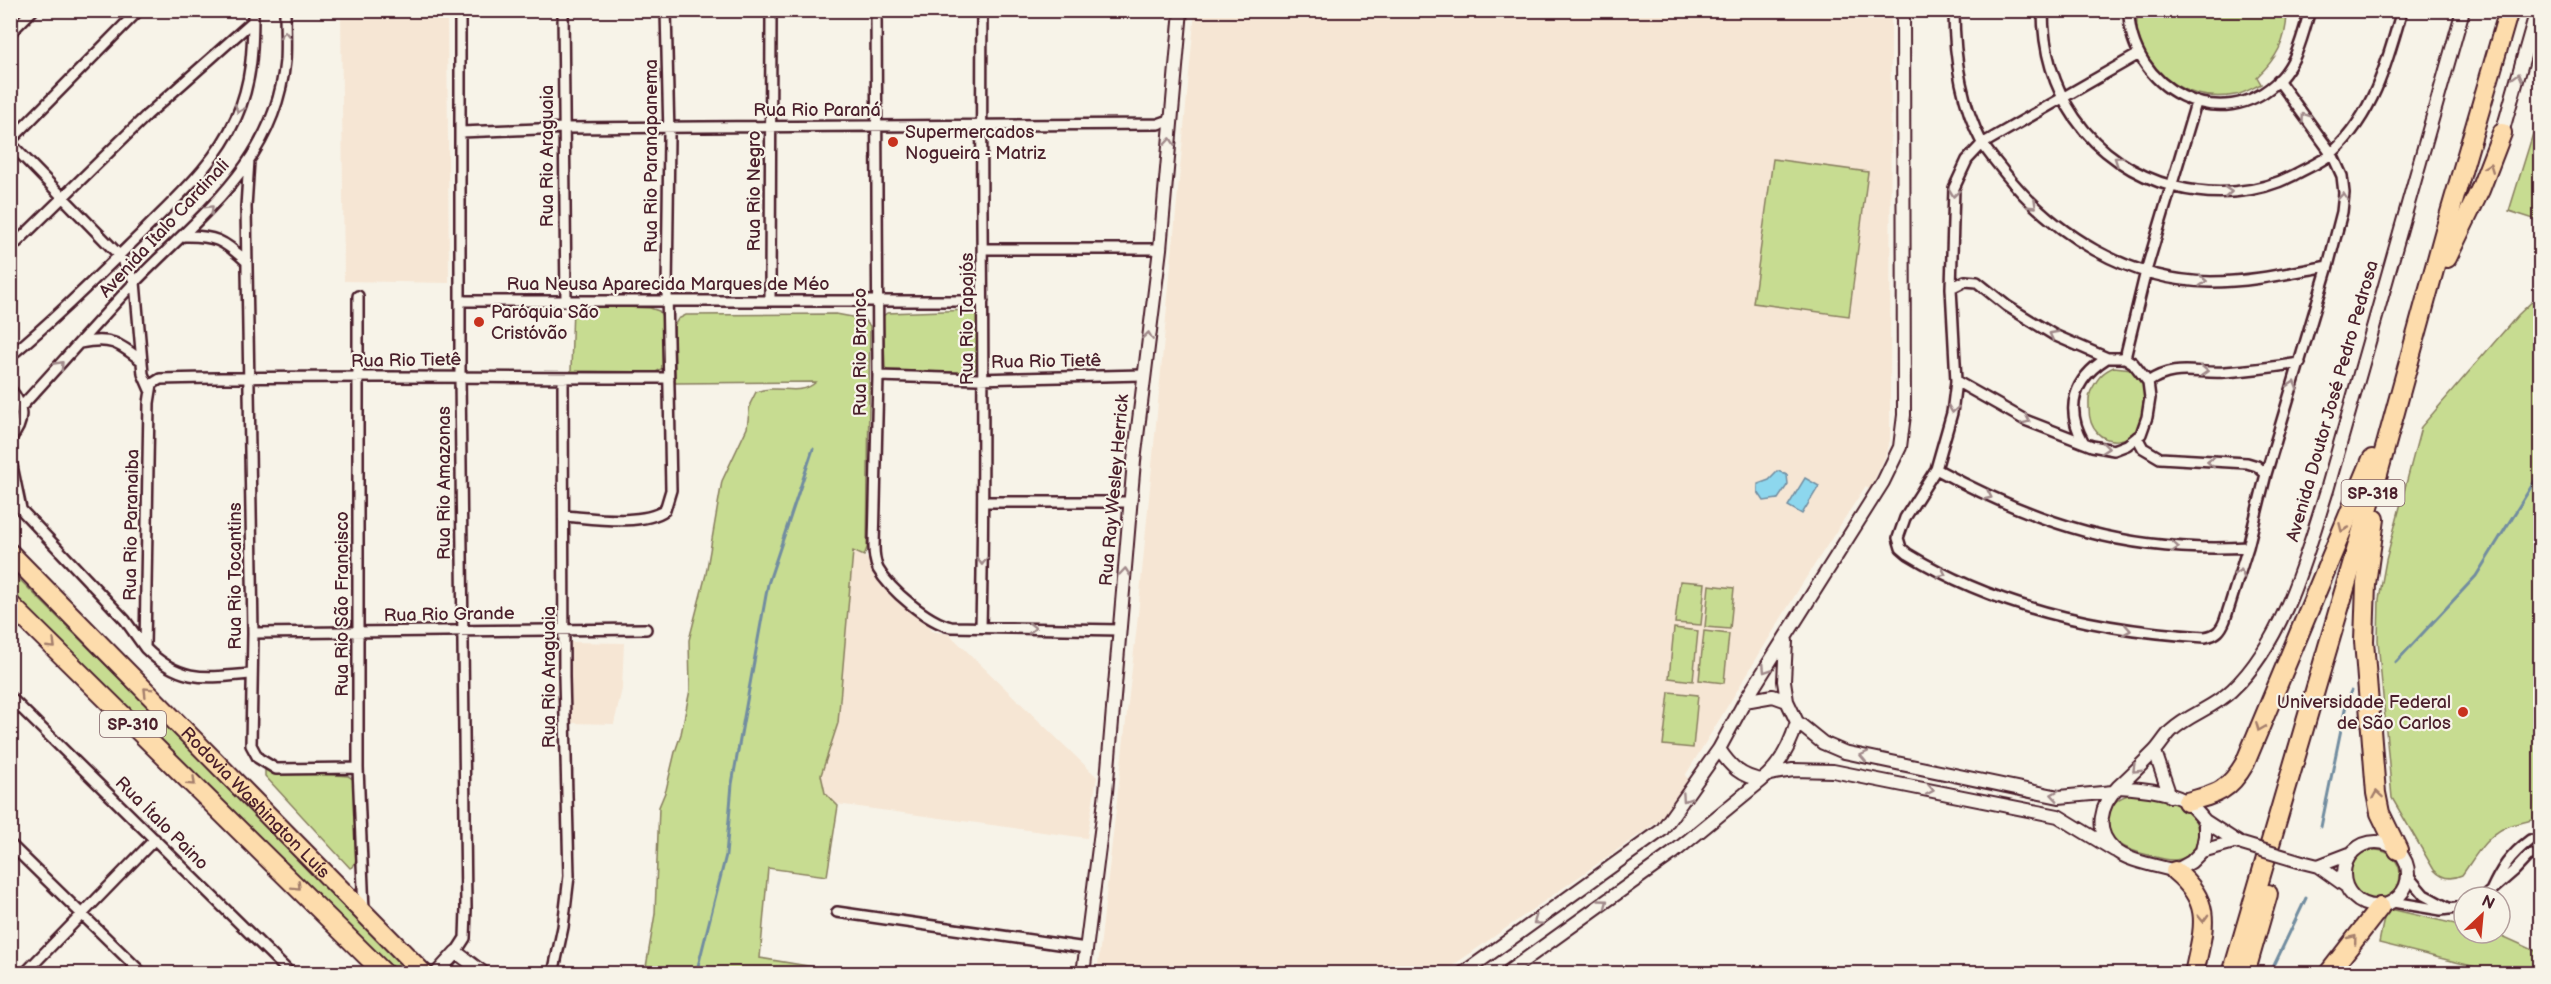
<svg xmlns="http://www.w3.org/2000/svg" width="2551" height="984" font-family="'Balsamiq Sans',sans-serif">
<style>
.built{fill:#f6e6d4}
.green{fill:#c7dc91;stroke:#887e5e;stroke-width:1.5}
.water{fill:#8dd7ee;stroke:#728da0;stroke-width:1.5}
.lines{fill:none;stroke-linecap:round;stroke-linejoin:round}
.stream{stroke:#728da0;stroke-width:3}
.minor-tunnel{stroke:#d4c9c2;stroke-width:9;stroke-dasharray:9 4.5;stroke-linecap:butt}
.minor-casing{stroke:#4a1f2b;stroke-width:14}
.tertiary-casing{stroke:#4a1f2b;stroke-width:16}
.motorway-casing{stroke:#4a1f2b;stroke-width:22}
.minor{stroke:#f7f3e8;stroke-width:9}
.tertiary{stroke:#f7f3e8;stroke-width:12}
.motorway{stroke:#fddcac;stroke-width:18}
.tertiary-bridge-casing{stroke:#4a1f2b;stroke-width:16;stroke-linecap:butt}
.tertiary-bridge{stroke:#f7f3e8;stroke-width:12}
.oneway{stroke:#a0898a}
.oneway2{stroke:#a47e6c}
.poi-dot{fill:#c8321e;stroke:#f7f3e8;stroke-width:2}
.labels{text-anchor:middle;stroke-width:4.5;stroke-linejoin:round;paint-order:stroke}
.shield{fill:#f7f3e8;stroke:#7e5f64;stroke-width:1.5}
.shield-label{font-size:16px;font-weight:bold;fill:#4a1f2b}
.street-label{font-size:18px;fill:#4a1f2b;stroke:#f7f3e8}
.poi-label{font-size:18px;fill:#4a1f2b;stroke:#f7f3e8;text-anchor:start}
</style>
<rect width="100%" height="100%" fill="#f7f3e8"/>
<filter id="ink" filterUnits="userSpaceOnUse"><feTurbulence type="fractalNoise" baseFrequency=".0167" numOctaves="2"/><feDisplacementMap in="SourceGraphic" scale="12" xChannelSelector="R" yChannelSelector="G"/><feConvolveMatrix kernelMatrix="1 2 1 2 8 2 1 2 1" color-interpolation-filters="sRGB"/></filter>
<g filter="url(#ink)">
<path class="built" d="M341,11H447L449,283L344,281Z
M1195,11H1891L1890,440L1885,457L1870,489L1865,487L1802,584L1685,776L1691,780L1660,820L1442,973L1097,974L1137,625Z
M853,550L871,561L927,621L931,631L949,634L1097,777L1087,838L837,804L828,797L822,785L821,775L838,723Z
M571,642L624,643L622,689L614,724L569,723Z"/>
<path class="green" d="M2137,11H2295V14H2287C2286,41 2277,58 2257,77L2261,84C2252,88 2243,94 2235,95C2191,103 2148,78 2138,34C2136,27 2137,18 2137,11Z
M2540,111V221L2509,211Z
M1773,159L1868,172L1849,316L1753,303Z
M2540,294V815C2533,823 2516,822 2506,827C2485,837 2475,857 2462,875C2451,880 2442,879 2434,870L2392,798L2378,640L2379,599L2386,560L2421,427L2518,315Z
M573,305L650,308L659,311L664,319L663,368L656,372L571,371Z
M972,310L977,316L976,368L973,373L887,370L885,367L883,316L887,313Z
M836,314L863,319L870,326L867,548L864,556L853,551L838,723L821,775L825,793L838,806L827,876L768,868L760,958L850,973H770L767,969L754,968L748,973H645L655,914L659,807L666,790L675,752L681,734L690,690L689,640L706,574L722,481L747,428L750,404L756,392C778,383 799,398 816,382L675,383L674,326L678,319L686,315Z
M2114,367L2132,369L2145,380C2146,390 2148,399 2147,408C2145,447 2088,455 2089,407C2089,400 2088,395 2092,389C2098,378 2102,372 2114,367Z
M10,570L416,973H392L11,599Z
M1680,581L1705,583L1701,625L1675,623Z
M1709,585L1734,588L1730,629L1705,627Z
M1674,628L1698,631L1693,681L1669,678Z
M1704,631L1729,634L1724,683L1699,680Z
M1669,692L1698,695L1693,748L1663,745Z
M265,770L348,776L353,779L358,855L353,867L350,868L265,776Z
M2131,794C2148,796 2175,799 2188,811C2205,826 2200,858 2175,860C2166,861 2157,857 2148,855C2127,850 2103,841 2108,814C2111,803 2120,797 2131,794Z
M2350 875a25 25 0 1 1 50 0a25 25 0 1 1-50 0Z
M2386,908L2464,926V933L2498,934L2540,953V973H2500L2379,943Z"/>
<path class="water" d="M1778,471L1787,475L1788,484L1778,499L1764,501L1758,492V484L1769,480Z
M1805,478L1819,486L1802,514L1788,506Z"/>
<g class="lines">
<path class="stream" d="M2396,662L2476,576L2536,479L2540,475
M2321,827L2347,700L2351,691
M696,974L726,855L732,784L768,584L813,449
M2270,974L2306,898"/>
<path class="minor-tunnel" d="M2530,840L2540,836"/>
<defs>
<path id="minor" d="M563,10L566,301
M876,10L878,376L874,546C874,553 875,562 878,569C890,590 928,622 951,627L1120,630
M1954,10C1954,55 1961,103 1982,143C1988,153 1997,163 2004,172C2054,235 2128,281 2211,282C2250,282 2289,273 2328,266
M2043,10C2043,49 2053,86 2075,118C2122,187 2220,213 2294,175C2306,168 2323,162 2333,152C2374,113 2387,63 2402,10
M2129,10C2128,88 2222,139 2280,79C2296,62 2302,38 2308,17
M10,33L33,10
M2139,54L1982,144L1967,160L1954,188L1951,288L1956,381L1952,413L1936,469L1905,518L1898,538L1901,548L1908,554C1998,609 2102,631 2205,637C2217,635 2221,630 2225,620L2248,547L2266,474L2328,266L2342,212L2344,193L2342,176L2332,154L2278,80
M461,132L564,128L1158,124L1172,119
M10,141L139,10
M10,143L119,255L135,282L143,374L150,390
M249,160L246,207L253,633L251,745L258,758L276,769L358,768
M182,236C214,235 224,240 247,262
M10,249L147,115L253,21
M984,249H1160
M1951,288L1965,281L1977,282L2007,306L2054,335L2107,358H2125L2133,363L2148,382L2150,398L2147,417L2141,434L2127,445L2114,450L2092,446L2025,420L1956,381
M358,296V768L364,911
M770,300L771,10
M461,301H983
M80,343C110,337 118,342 142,361
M10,356C56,318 98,276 141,234C176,198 215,165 236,118C252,82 253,49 253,10
M2125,358L2146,271L2196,103
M878,376L977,379L1143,375
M2148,382C2174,364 2196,374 2225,372C2251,370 2275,367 2300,363
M10,389C24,404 25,424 10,439
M21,407C59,366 96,323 135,282C199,216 276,162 285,61C286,44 285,27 285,10
M2137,437L2143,448L2160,458L2247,463L2257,466L2266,474
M2084,443C2064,408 2074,379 2107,358
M10,456L21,509
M1936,469C2039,525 2130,554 2248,547
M10,498L125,620L145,648
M983,502H1130
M565,516C592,518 643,526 665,510L671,490L667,291L669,136L666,10
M981,627C986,421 980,216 982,10
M253,633L646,629
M251,674C205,678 180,683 145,648L149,403L152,384L160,379C330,375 500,378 669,378
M10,697L291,974
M10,844L143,974
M2407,875L2424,895L2450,909
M2491,891C2501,869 2510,855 2530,840
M2484,897L2515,870L2528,856L2532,855
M2393,902L2441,910L2464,907
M837,912L1086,948
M456,952L465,938L466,909L460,376V10
M24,974L155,839
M553,974L563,927L569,876L564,677L563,378"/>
<path id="tertiary" d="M2502,133L2537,10
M1786,641L1784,681L1787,701
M1773,696L1787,701L1797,722C1791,743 1780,766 1762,780C1741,777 1730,766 1719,749L1745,701Z
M1745,701L1883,482L1900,447L1904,415L1903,10
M1797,722L1823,743L1844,752L2059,797L2113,792
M2155,752L2170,796
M1769,774L1793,770L1833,771L2058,816L2114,850
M2118,787C2130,776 2142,764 2154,752C2160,746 2165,737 2171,731C2189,714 2214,708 2232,690C2284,641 2306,556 2327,490L2463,10
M2205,821L2239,843
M2344 874a32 32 0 1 1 64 0a32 32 0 1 1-64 0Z
M2202,851L2205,836V821C2200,815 2194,808 2188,803C2172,791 2137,788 2118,787C2100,805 2094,831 2114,849C2126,861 2159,866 2175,871L2191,862L2202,851L2234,842
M2302,862L2318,866L2346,886
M2318,866L2352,853
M436,974L456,952L485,974
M1083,974L1106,792L1134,461L1160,249L1181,10
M1462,974L1662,830L1719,749
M1505,974L1673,853L1762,780"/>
<g id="motorway">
<path d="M2447,258L2480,190L2502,133"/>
<path d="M2375,519L2366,584L2364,641L2376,793L2380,813L2398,850"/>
<path id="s1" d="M10,553L424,974"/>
<path d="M10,604L385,974"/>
<path d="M2187,802C2217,794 2229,791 2245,763L2372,459"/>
<path d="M2175,871C2215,904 2203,929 2194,974"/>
<path d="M2232,974L2370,503L2445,230L2509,10"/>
<path d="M2245,974L2268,894"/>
<path d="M2328,974L2380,907"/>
</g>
</defs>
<use href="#minor" class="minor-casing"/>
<use href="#tertiary" class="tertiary-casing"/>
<use href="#motorway" class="motorway-casing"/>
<use href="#minor" class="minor"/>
<use href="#tertiary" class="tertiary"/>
<use href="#motorway" class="motorway"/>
<defs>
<path id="tertiary-bridge" d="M2242,844L2302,862"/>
</defs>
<use href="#tertiary-bridge" class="tertiary-bridge-casing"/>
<use href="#tertiary-bridge" class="tertiary-bridge"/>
</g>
<defs><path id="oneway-chevron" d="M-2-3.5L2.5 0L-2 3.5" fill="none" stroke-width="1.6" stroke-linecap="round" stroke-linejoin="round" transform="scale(1.5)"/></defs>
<g class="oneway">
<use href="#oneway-chevron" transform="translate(285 35) rotate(-90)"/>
<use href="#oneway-chevron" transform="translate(2518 77) rotate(-74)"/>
<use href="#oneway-chevron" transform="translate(239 109) rotate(112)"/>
<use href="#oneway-chevron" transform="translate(2305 117) rotate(-126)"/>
<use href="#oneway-chevron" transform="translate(1170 142) rotate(-85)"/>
<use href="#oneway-chevron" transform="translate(2118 160) rotate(-146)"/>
<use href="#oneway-chevron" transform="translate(2228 192) rotate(-4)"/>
<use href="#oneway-chevron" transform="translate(1954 193) rotate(98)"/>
<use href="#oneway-chevron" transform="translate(2343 197) rotate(-86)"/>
<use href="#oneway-chevron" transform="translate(2033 205) rotate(43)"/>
<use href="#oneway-chevron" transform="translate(210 209) rotate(-45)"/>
<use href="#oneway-chevron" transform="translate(2203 281) rotate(4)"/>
<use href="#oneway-chevron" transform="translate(2053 335) rotate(-152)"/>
<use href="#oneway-chevron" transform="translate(1148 336) rotate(-82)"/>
<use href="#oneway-chevron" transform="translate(60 365) rotate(-47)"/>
<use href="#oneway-chevron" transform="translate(2204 371) rotate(2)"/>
<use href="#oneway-chevron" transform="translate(2293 385) rotate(-73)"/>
<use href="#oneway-chevron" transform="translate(1953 409) rotate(98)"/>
<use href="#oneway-chevron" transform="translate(2026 420) rotate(25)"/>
<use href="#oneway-chevron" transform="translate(2105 448) rotate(6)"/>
<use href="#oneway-chevron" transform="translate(2211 462) rotate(-178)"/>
<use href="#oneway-chevron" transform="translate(1988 496) rotate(25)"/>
<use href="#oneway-chevron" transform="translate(2175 547) rotate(5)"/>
<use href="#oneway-chevron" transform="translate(982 561) rotate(91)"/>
<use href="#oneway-chevron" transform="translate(1125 572) rotate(-85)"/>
<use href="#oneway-chevron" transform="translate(1942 573) rotate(25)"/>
<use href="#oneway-chevron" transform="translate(2240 573) rotate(-72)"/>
<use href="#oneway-chevron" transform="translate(1032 628) rotate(1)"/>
<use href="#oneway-chevron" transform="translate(2127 630) rotate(10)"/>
<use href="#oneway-chevron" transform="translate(1766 669) rotate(123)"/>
<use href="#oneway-chevron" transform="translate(1864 756) rotate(-168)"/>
<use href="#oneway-chevron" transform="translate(2136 769) rotate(136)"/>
<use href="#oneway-chevron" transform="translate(1930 790) rotate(11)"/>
<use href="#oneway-chevron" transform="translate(2055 795) rotate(-172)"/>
<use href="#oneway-chevron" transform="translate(1686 798) rotate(124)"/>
<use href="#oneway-chevron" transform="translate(1604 903) rotate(-36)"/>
<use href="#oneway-chevron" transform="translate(1537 921) rotate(145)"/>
</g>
<g class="oneway2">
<use href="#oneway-chevron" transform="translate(2489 167) rotate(-69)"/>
<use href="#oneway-chevron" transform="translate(2343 528) rotate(114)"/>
<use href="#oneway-chevron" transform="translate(52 645) rotate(44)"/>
<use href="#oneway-chevron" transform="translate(147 691) rotate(-135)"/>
<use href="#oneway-chevron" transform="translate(2260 727) rotate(112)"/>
<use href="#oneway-chevron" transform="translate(192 782) rotate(44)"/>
<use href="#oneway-chevron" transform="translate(2377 795) rotate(-99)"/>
<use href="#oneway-chevron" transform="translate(297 886) rotate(45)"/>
<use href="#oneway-chevron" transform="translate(2203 918) rotate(88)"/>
<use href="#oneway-chevron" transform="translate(2353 939) rotate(-51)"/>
</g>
</g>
<g class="poi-dot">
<circle cx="893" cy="142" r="6"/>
<circle cx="479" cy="322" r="6"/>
<circle cx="2463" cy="712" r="6"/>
</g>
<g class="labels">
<g class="shield">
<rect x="2341.5" y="480" width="63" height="26" rx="4.5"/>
<rect x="100" y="711" width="66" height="26" rx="4.5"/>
</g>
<g class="shield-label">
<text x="2373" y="499">SP-318</text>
<text x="133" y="730">SP-310</text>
</g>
<g class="street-label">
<text x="817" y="116">Rua Rio Paraná</text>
<text transform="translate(547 156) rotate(-90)" y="6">Rua Rio Araguaia</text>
<text transform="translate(651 156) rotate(-90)" y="6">Rua Rio Paranapanema</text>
<text transform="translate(754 191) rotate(-90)" y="6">Rua Rio Negro</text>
<text transform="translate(164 228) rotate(-47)" y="6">Avenida Italo Cardinali</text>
<text x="668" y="290">Rua Neusa Aparecida Marques de Méo</text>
<text transform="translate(967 319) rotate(-90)" y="6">Rua Rio Tapajós</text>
<text transform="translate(860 352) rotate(-90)" y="6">Rua Rio Branco</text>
<text transform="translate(406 360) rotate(-1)" y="6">Rua Rio Tietê</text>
<text transform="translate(1046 361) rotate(-1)" y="6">Rua Rio Tietê</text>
<text transform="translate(2332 401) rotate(-74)" y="6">Avenida Doutor José Pedro Pedrosa</text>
<text transform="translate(444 483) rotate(-90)" y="6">Rua Rio Amazonas</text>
<text transform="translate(1114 490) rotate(-85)" y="6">Rua Ray Wesley Herrick</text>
<text transform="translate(131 525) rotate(-89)" y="6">Rua Rio Paranaiba</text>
<text transform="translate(235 576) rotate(-90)" y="6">Rua Rio Tocantins</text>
<text transform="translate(342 604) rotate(-90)" y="6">Rua Rio São Francisco</text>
<text transform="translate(449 614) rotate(-1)" y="6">Rua Rio Grande</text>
<text transform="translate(549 677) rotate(-90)" y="6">Rua Rio Araguaia</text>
<text dy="6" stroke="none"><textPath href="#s1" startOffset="350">Rodovia Washington Luís</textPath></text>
<text transform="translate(162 823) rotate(45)" y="6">Rua Ítalo Paino</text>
</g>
<g class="poi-label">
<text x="905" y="138">Supermercados<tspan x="905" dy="21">Nogueira - Matriz</tspan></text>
<text x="491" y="318">Paróquia São<tspan x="491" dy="21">Cristóvão</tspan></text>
<text x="2451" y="708" text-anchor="end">Universidade Federal<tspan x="2451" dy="21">de São Carlos</tspan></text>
</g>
</g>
<rect width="2551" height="984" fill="none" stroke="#f7f3e8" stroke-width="36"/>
<rect x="18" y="18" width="2515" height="948" fill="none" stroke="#4a1f2b" stroke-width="2" filter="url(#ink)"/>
<g transform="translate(2482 915) rotate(26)"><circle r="28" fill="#f7f3e8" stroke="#b29e9c" stroke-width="1.5"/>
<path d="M0-4.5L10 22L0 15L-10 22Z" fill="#c8321e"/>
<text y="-9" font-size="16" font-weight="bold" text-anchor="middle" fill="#4a1f2b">N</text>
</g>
</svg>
